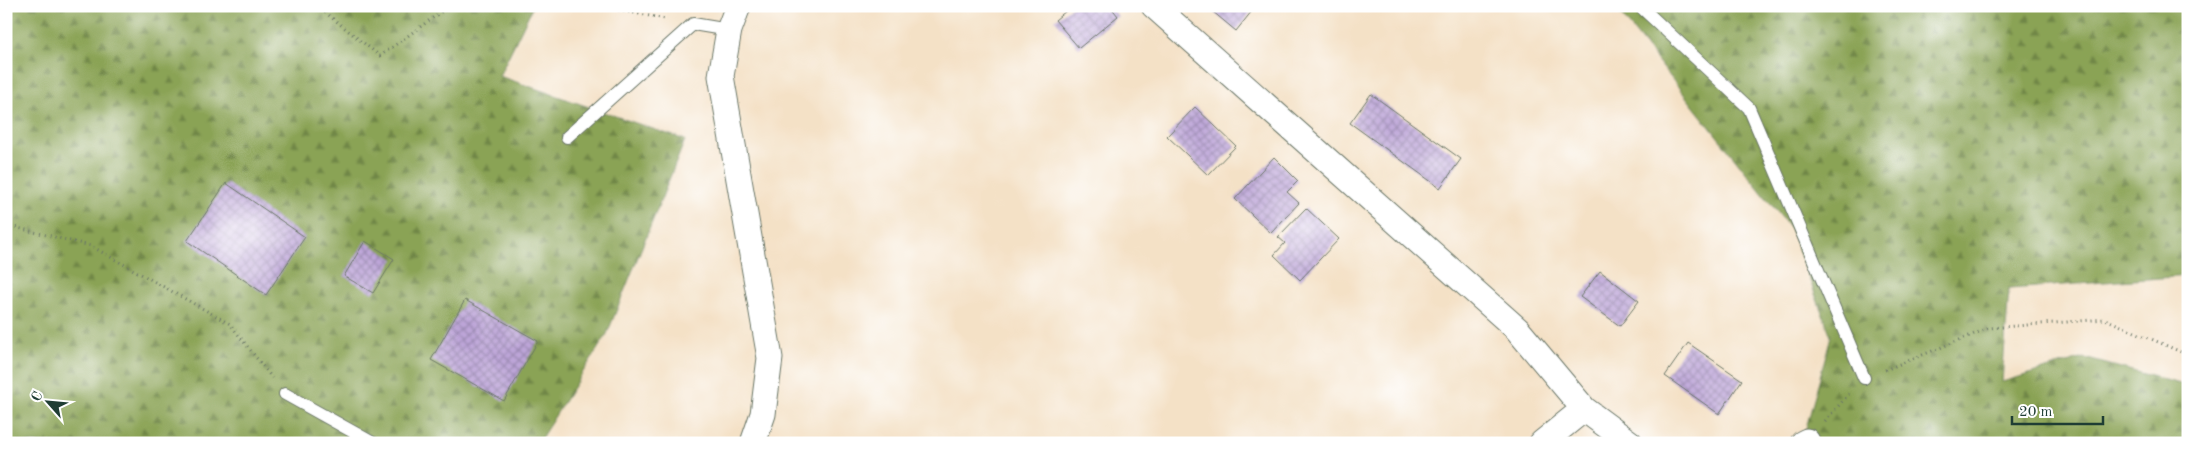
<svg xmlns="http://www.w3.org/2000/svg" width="2194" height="449" font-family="'Old Standard TT',serif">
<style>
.forest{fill:url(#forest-firs);stroke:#547044}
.building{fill:url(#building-cross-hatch)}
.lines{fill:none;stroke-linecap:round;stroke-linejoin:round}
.service-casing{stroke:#6a7667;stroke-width:14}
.minor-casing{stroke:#6a7667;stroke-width:27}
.path{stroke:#6a7667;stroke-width:3;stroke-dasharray:1 4;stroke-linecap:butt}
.service{stroke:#fff;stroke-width:12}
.minor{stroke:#fff;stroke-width:25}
</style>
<defs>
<pattern id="forest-firs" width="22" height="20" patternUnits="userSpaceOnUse" patternTransform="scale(1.25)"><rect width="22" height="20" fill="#8aa355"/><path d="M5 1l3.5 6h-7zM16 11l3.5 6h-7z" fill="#708647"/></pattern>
<pattern id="building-cross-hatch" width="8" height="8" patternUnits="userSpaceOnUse" patternTransform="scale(1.25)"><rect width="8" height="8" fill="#bda5d8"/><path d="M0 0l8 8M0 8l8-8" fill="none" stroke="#9988b0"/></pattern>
</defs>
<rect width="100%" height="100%" fill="#fff"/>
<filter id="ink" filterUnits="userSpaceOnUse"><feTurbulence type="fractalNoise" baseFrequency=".02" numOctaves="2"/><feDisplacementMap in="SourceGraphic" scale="10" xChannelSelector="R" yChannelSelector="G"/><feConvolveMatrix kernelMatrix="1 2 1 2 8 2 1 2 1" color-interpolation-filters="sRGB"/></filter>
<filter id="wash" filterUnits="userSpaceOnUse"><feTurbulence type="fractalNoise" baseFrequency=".0096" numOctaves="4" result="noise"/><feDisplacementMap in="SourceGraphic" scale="20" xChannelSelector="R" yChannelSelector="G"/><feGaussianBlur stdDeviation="1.12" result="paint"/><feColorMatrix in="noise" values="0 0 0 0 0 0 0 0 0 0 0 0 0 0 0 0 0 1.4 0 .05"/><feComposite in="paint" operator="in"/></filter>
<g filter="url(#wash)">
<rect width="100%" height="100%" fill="#f4e1c6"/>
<path class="forest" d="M6,6H533L499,76L685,140L607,334L538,443H6Z
M1614,6H2188V276L2009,289L2002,382L2084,358L2188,386V443H1802L1831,336L1790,228Z"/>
<g id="blocks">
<path class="building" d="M1072,6H1110L1118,16L1079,48L1055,20Z
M1206,6H1256L1236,31Z
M1371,94L1461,159L1440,188L1350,123Z
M1195,107L1236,146L1208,175L1167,136Z
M1274,157L1298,181L1287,192L1299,203L1271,233L1235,199Z
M226,183L305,237L266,295L187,241Z
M1306,208L1339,239L1300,280L1274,255L1285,243L1278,237Z
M365,241L394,259L373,293L344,276Z
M1600,271L1639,301L1620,326L1580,297Z
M465,300L538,341L504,401L431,360Z
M1688,343L1742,380L1719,414L1665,376Z"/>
</g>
</g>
<g filter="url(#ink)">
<use href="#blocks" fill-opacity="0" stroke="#6a7667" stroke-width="1"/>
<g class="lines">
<defs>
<path id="service" d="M1640,6L1749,108L1864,378
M567,137L693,24L729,30
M285,394L373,443"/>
<path id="minor" d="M738,6L729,30L721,76L770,358L763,414L753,443
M1154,6L1517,329L1584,409L1630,443
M1542,443L1584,409
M1803,443L1807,441"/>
</defs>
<use href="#service" class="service-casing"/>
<use href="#minor" class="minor-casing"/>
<path class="path" d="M317,6L380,56L449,6
M599,6L665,19
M6,225L91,246L230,324L272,378
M1885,370L1989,328L2105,319L2188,355
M1825,421L1849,394"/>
<use href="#service" class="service"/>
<use href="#minor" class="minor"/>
</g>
</g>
<rect width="2194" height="449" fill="none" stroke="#fff" stroke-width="25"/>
<g transform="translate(48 402) rotate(297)" stroke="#ffffff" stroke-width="4" paint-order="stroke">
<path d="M0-4L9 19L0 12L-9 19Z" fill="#1f3d34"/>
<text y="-8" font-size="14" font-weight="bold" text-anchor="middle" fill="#1f3d34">С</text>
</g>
<path d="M2012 416v8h91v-8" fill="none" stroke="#1f3d34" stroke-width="2.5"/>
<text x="2019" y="416" font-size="15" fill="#1f3d34" stroke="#ffffff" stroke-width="4" paint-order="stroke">20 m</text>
</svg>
